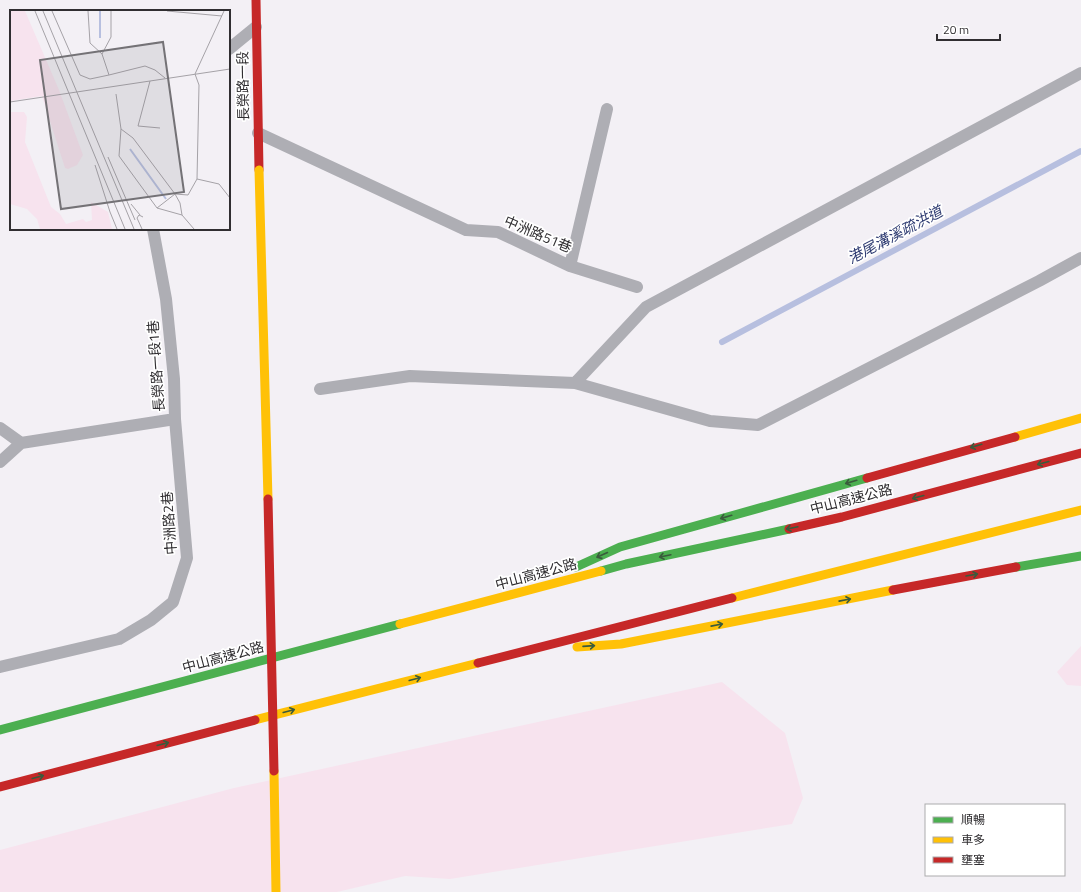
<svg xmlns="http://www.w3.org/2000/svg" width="1081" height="892" font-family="'Titillium Web','Noto Sans TC',sans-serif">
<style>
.green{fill:#f7e3ee}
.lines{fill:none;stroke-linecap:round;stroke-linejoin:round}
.stream{stroke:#b7bfdf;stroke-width:6}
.lane{stroke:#aeaeb4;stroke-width:12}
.fast{stroke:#4caf50;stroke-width:9}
.slow{stroke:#ffc107;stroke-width:9}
.jam{stroke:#c62828;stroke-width:9}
.slow-bridge{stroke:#ffc107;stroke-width:9}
.jam-bridge{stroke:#c62828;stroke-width:9}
.oneway{stroke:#3a5b3c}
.labels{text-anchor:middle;stroke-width:3.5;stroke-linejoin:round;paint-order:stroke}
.street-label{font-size:14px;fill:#302e31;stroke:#fff}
.water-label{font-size:15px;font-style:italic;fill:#2f3c72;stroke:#fff}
.inset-river{fill:none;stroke:#b7bfdf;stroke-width:2}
.inset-road{fill:none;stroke:#a5a2a7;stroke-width:1}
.view{fill:#747276;fill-opacity:0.15;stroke:#747276;stroke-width:2}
.inset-edge{fill:none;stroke:#302e31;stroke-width:2}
</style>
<rect width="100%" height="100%" fill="#f3f0f5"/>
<path class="green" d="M1081,646V686L1067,685L1057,672Z
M722,682L785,733L803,798L792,824L450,879L405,876L337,892H0V850L234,788Z"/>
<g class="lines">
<path class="stream" d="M722,342L1081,151"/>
<path class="lane" d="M229,49L256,27
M258,133L466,230L498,232L570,266L607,109
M570,266L637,287
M575,383L646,307L1081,73
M320,389L410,376L575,383L710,421L758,425L1039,281L1081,258
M0,428L21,443L175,419L174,379L166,299L153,229
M0,462L21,443
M0,667L119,639L151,620L173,602L187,558L175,419"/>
<path class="fast" d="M576,567L620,547L867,478
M1016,567L1081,556
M601,571L626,564L789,529
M0,730L400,624"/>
<path class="slow" d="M1015,437L1081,418
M732,598L1081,510
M400,624L601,571
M577,647L621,644L893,590
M255,720L478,663"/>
<path class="jam" d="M256,0L259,170
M867,478L1015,437
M789,529L842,517L1081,453
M893,590L1016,567
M478,663L732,598
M0,787L255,720"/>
<path class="slow-bridge" d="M259,170L268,499
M274,771L276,892"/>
<path class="jam-bridge" d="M268,499L274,771"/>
</g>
<defs><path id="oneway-shaft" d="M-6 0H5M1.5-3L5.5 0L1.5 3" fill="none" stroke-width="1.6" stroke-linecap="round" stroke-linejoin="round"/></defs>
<g class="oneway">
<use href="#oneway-shaft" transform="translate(976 446) rotate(164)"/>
<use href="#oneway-shaft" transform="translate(1043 463) rotate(165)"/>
<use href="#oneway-shaft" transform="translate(851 482) rotate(164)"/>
<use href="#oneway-shaft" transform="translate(918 497) rotate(165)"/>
<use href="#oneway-shaft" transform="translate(726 517) rotate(164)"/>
<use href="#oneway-shaft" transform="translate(792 528) rotate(168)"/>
<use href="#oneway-shaft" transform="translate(602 555) rotate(156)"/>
<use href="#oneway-shaft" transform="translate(665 556) rotate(168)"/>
<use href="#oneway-shaft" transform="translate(972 575) rotate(-10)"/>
<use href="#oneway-shaft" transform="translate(845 600) rotate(-11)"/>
<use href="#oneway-shaft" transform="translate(717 625) rotate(-11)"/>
<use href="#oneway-shaft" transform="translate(589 646) rotate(-4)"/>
<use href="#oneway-shaft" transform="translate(415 679) rotate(-15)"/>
<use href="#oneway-shaft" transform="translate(289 711) rotate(-15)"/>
<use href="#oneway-shaft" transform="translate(163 744) rotate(-15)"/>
<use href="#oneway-shaft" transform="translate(38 777) rotate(-15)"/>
</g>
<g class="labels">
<g class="street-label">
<text transform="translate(243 86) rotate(-91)" y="5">長榮路一段</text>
<text transform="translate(538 234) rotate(23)" y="5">中洲路51巷</text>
<text transform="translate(156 366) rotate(-94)" y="5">長榮路一段1巷</text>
<text transform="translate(851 499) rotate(-14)" y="5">中山高速公路</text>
<text transform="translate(169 523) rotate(-94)" y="5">中洲路2巷</text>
<text transform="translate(536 574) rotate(-15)" y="5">中山高速公路</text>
<text transform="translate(223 657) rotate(-15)" y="5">中山高速公路</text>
</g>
<g class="water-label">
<text transform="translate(895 235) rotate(-28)" y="5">港尾溝溪疏洪道</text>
</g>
</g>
<g transform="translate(10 10)">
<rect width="220" height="220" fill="#f3f0f5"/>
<path d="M0,1H15L49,80L73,145L67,155L58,159L55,158L32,86L0,91ZM0,102H14L17,107L15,132L41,197L50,204L56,214L73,209L76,212L82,210L81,192L98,202L102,219H30L27,209L17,199L0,194Z" fill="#f7e3ee"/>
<path class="inset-river" d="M90,1V28M120,139L156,189"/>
<path class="inset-road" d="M25,1L115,219M33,1L124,219M42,1L70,65L80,69L99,65M78,1L80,33L92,44M101,1V27L92,44L99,65L135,56L145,60L155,68M157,1L212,6M185,64L214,1M140,71L128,116L150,118M106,84L111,119L109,146L147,198L172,205L184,219M0,92L220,59M111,119L123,128L165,184L170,193L172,205M98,147L125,210M85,155L100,202M187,169L209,174L220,188M121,194L130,205M147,198L165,184L178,185L187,169L189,75L185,64M100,202L107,219M132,219L127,208L129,205L133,207"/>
<path class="view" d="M153,32L174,182L51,199L30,50Z"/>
<rect width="220" height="220" class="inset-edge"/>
</g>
<rect x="925" y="804" width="140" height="72" fill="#ffffff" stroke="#acabad"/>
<rect x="933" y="817" width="20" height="6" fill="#4caf50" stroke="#acabad"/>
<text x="961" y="824" font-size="12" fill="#302e31">順暢</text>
<rect x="933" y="837" width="20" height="6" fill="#ffc107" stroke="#acabad"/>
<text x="961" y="844" font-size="12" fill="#302e31">車多</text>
<rect x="933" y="857" width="20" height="6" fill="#c62828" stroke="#acabad"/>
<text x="961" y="864" font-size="12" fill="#302e31">壅塞</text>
<path d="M937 34v6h63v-6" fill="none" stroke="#302e31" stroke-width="2"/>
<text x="943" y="34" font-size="12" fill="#302e31" stroke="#ffffff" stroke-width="3" paint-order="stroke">20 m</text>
</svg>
